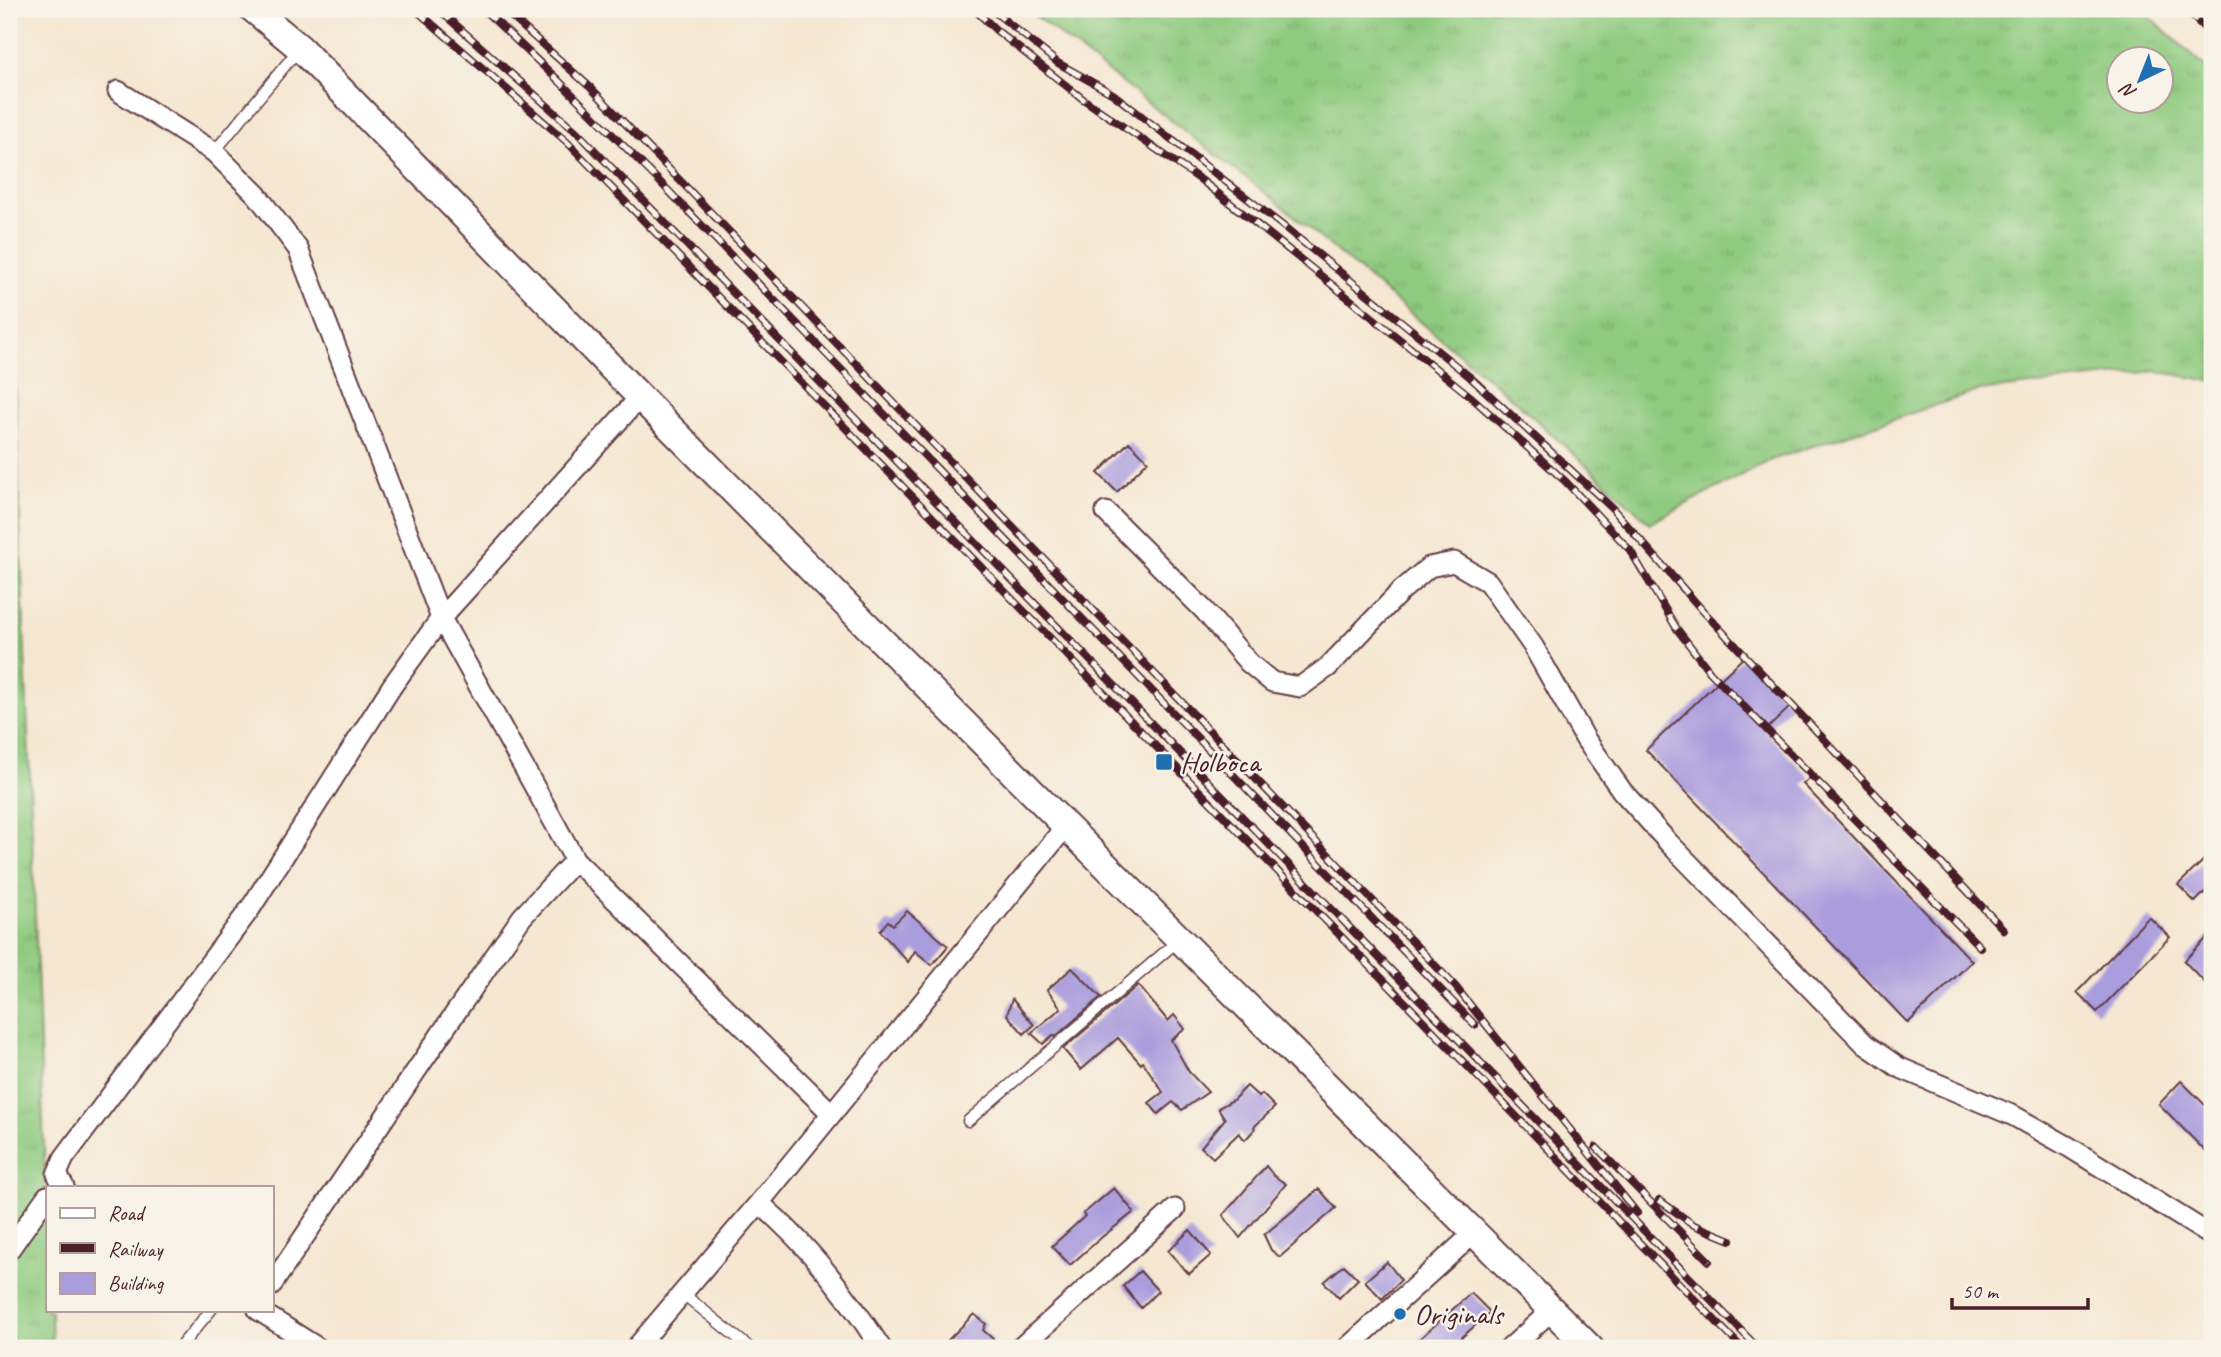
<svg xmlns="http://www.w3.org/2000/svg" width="2221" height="1357" font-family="Caveat,sans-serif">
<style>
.grass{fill:url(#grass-tufts);stroke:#6c7455;stroke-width:2;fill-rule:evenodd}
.building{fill:#aa9ddd}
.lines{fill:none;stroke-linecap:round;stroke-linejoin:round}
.lane-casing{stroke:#643d44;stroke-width:13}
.street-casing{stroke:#643d44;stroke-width:23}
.secondary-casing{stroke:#643d44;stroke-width:30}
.lane{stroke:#fff;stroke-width:10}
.street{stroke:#fff;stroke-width:19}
.secondary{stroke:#fff;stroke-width:26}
.rail-casing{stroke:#4a1f2b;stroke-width:8}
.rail{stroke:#f7f3e8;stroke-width:5;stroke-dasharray:16;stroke-linecap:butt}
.poi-dot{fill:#1f6fb2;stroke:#f7f3e8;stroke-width:2.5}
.labels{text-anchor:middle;stroke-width:5;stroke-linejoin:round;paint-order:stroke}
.poi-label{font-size:30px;fill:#4a1f2b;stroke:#f7f3e8;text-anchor:start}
</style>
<defs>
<pattern id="grass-tufts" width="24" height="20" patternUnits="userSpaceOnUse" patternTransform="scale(1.75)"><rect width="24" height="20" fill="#8eca7f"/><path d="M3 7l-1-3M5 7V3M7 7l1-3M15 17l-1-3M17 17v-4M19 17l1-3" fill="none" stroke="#7cad6e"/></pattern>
</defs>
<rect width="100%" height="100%" fill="#f7f3e8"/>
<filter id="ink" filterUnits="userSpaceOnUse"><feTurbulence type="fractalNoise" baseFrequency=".0143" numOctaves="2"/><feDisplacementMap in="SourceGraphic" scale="14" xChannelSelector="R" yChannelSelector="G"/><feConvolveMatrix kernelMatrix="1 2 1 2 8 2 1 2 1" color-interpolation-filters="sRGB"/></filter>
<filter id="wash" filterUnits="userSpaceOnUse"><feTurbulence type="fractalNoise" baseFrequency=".00686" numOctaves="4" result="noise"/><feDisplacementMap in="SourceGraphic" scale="28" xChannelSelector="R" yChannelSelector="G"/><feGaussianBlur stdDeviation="1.57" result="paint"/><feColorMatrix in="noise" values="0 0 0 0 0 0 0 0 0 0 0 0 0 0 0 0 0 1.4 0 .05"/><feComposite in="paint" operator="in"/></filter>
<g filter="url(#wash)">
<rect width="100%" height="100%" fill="#f5e7d1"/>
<path class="grass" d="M1026,9H2141L2212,73V381L2155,371L1978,391L1771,460L1650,523L1514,400L1280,204ZM2120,60H2162V102H2120Z
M9,239L47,1225V1310H51L52,1348H9Z"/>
<g id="blocks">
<path class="building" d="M1129,442L1148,461L1117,492L1098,473Z
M1745,656L1791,706L1765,731L1810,778L1803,784L1972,961L1908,1023L1646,750Z
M2204,860L2212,868V885L2195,902L2178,885Z
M907,911L948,946L932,965L915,951L908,962L880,931L888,921L893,925Z
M2149,917L2170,937L2097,1012L2077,992Z
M2212,933V990L2184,961Z
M1072,968L1101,997L1055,1037L1053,1035L1043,1044L1031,1033L1061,1008L1047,990Z
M1138,985L1168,1021L1174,1015L1185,1029L1171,1040L1189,1072L1208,1092L1182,1110L1173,1102L1158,1114L1149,1103L1163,1092L1143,1062L1141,1064L1118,1038L1081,1070L1063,1049Z
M1012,999L1034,1025L1024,1034L1007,1015Z
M2181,1081L2212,1112V1158L2159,1104Z
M1247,1086L1259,1097L1262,1094L1275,1107L1254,1127L1255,1129L1245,1140L1239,1133L1213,1158L1201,1147L1225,1119L1218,1108L1233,1100Z
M1266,1166L1274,1176L1286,1184L1240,1238L1223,1215Z
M1114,1188L1134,1212L1102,1237L1070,1265L1052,1246L1085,1216L1083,1214Z
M1319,1189L1336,1208L1280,1257L1271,1250L1264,1235Z
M1190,1230L1211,1255L1189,1274L1168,1251Z
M1387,1262L1401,1280L1382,1299L1365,1281Z
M1344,1265L1358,1279L1339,1298L1324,1282Z
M1140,1271L1158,1291L1141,1308L1123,1286Z
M1471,1293L1490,1312L1450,1348H1409Z
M974,1314L986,1324L983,1330L994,1340L986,1348H940Z"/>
</g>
</g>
<g filter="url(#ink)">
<use href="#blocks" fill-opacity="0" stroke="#643d44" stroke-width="2"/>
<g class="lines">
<defs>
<path id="lane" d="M214,152L298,50
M968,1121L1180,939
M682,1293L750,1348
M179,1348L211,1310"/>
<path id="street" d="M118,91L214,152L257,195L298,249L441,618L575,860L831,1113
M1106,512L1204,610L1249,663L1272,682L1300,687L1328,667L1401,591L1429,567L1454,562L1488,582L1533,646L1586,740L1622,791L1669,843L1865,1044L1898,1067L2014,1116L2069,1147L2212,1236
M64,1187L57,1174L64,1158L250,909L392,686L441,618L640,397
M759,1203C808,1244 847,1295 881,1348
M9,1250L47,1196
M271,1286L447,1025L522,917L575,860
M258,1310L318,1348
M636,1348L759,1203L1066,826
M1020,1348L1175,1209
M1347,1348L1473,1234
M1510,1348L1552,1310"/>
<path id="secondary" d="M253,9L300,48L640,397L1066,826L1590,1348"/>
</defs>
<use href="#lane" class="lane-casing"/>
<use href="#street" class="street-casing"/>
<use href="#secondary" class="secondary-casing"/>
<use href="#lane" class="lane"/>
<use href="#street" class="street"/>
<use href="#secondary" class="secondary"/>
<defs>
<path id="rail" d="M415,9L567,142L1742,1348
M438,9L577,132L1758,1348
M483,9L558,80L659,181L1475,1025
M503,9L591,88L1455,986L1637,1213
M974,9L996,30L1083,99L1201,180L1274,238L1470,396L1565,481L1630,550L1677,629L1710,672L1980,947
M991,9L1058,63L1113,94L1283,226L1470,377L1612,508L1703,611L2004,930
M2186,9L2212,36
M2210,9L2212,12
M1596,1147L1709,1261
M1659,1200L1694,1225L1731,1240"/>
</defs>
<use href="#rail" class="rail-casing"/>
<use href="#rail" class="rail"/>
</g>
</g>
<g class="poi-dot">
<rect x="1155" y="753" width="18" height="18" rx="3.5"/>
<circle cx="1400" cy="1314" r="7"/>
</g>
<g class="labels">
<g class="poi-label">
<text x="1180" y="772">Holboca</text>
<text x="1414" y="1324">Originals</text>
</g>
</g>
<rect width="2221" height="1357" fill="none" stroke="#f7f3e8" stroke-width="35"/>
<rect x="46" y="1186" width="228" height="126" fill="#f7f3e8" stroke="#b29e9c" stroke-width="2"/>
<rect x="60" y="1208" width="35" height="10" fill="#ffffff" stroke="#b29e9c" stroke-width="2"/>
<text x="108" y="1220" font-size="21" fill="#4a1f2b">Road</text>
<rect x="60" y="1243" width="35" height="10" fill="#4a1f2b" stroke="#b29e9c" stroke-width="2"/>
<text x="108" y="1256" font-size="21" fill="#4a1f2b">Railway</text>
<rect x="60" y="1273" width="35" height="21" fill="#aa9ddd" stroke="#b29e9c" stroke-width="2"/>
<text x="108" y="1290" font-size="21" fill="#4a1f2b">Building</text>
<g transform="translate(2140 80) rotate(223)"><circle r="33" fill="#f7f3e8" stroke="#b29e9c" stroke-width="2"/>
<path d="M0-5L12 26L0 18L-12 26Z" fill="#1f6fb2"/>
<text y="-10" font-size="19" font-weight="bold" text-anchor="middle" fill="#4a1f2b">N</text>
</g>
<path d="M1952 1298v10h136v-10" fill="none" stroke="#4a1f2b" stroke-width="3.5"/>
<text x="1962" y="1298" font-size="21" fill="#4a1f2b" stroke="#f7f3e8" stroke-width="5" paint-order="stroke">50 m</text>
</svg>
